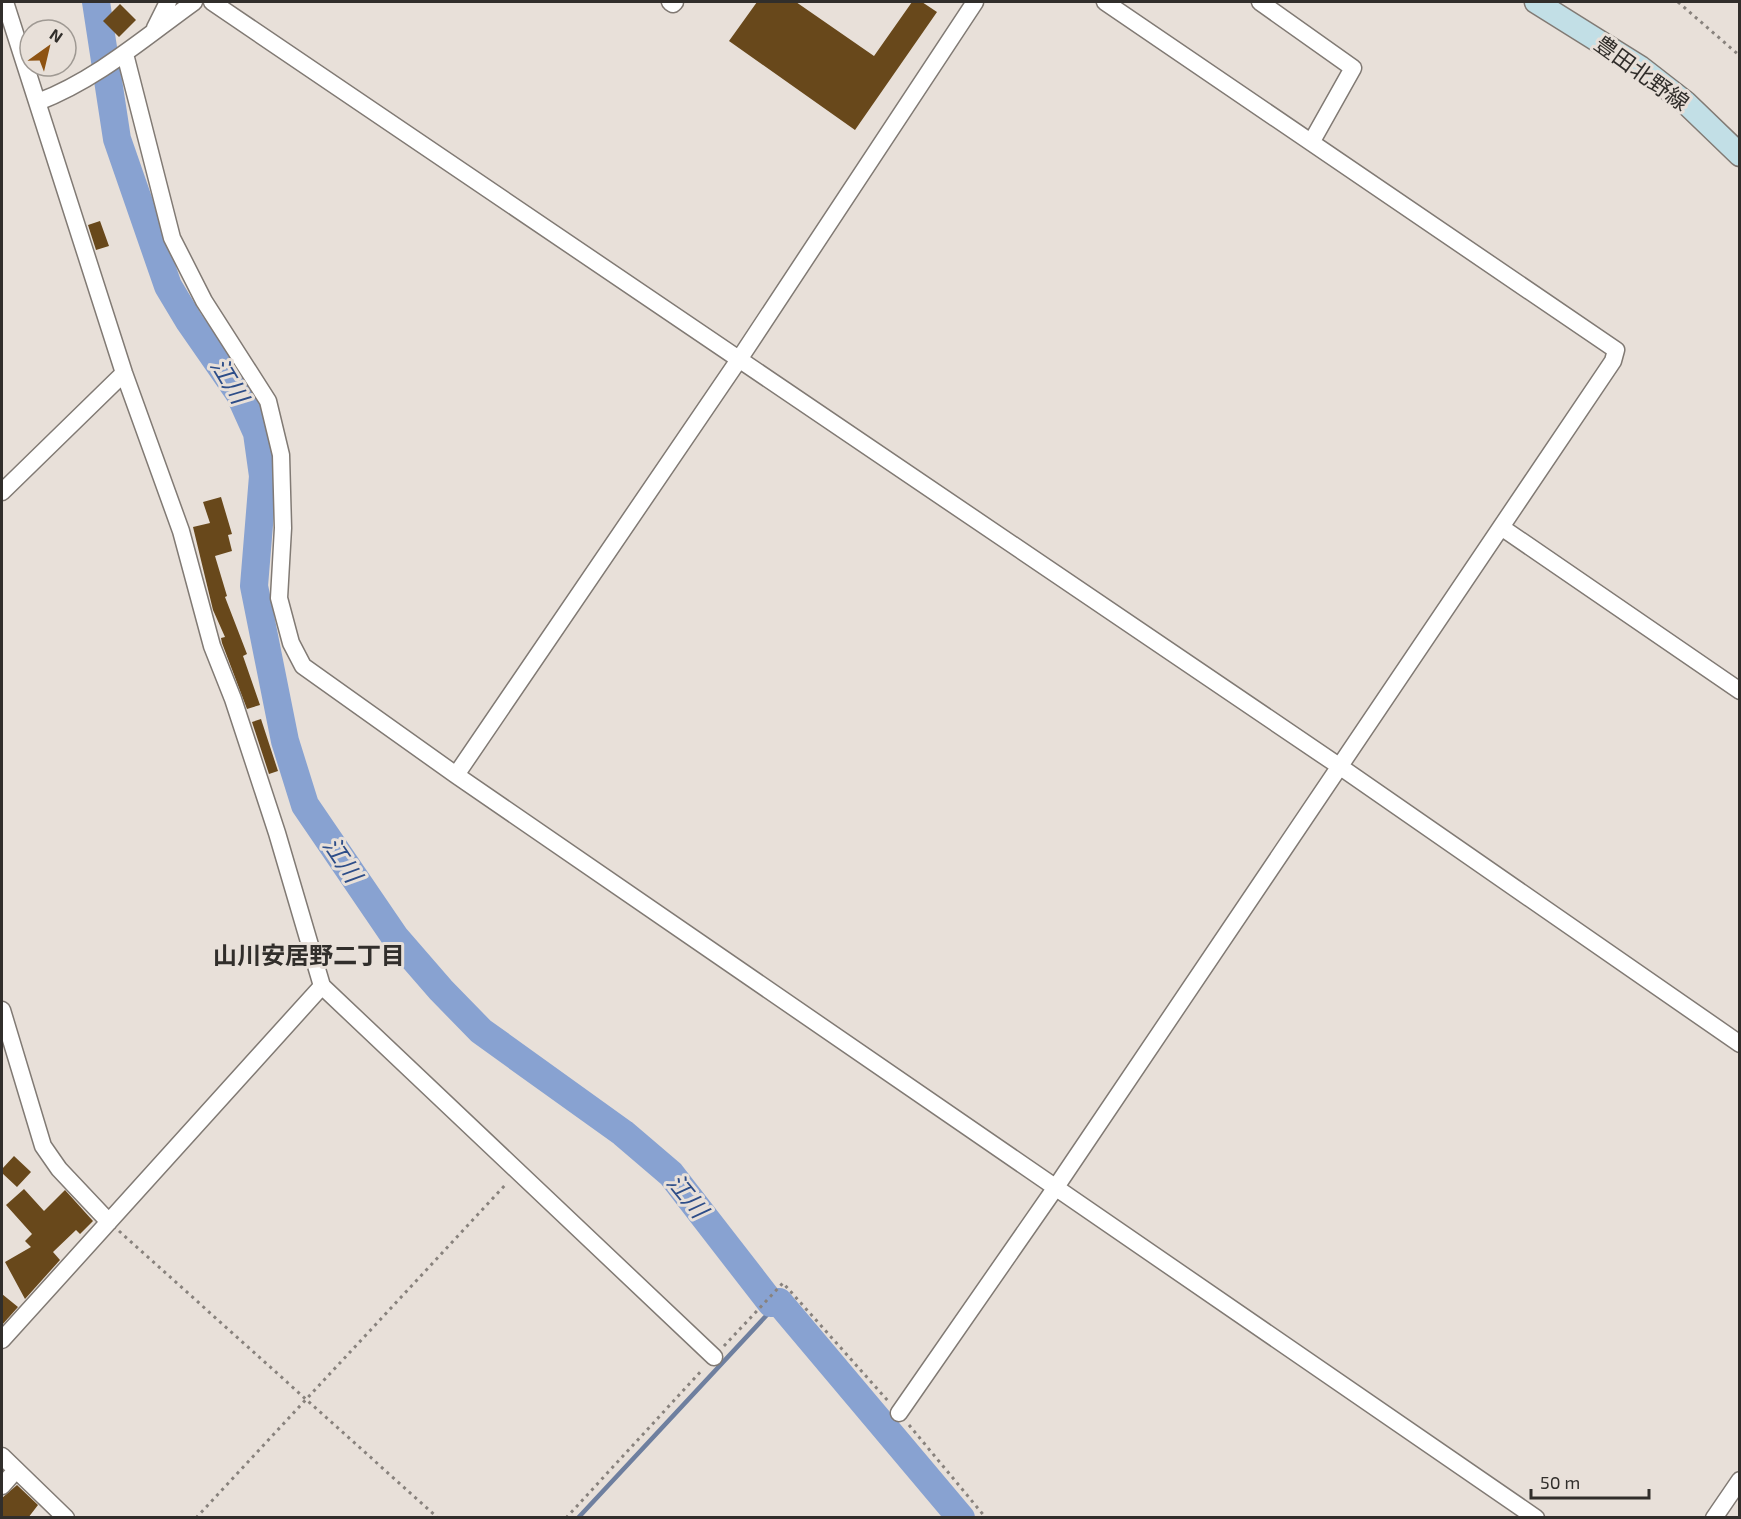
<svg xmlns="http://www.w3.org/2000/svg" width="1741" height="1519" font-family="'Exo 2','Noto Sans JP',sans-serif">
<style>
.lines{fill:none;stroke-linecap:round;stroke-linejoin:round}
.stream{stroke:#6e7f9f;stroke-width:4.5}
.river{stroke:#88a2d1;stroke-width:28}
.building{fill:#68481b}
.street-casing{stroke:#817a74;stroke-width:19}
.secondary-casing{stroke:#817a74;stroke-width:25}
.path{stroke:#88827d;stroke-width:3;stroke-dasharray:3 4.5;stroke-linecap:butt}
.street{stroke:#fff;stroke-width:16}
.secondary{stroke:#c2dfe6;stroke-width:22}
.labels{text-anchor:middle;stroke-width:6;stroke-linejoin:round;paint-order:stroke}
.street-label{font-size:22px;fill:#312e2b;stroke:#e8e0d9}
.water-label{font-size:24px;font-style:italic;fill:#2d4d88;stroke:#e8e0d9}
.neighbourhood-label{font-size:24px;font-weight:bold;fill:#312e2b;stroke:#e8e0d9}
</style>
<rect width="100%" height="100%" fill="#e8e0d9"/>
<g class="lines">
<path class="stream" d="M578,1518L779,1302"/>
<path class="river" d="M96,2L117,139L168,286L189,321L239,393L257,433L263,476L254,586L285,741L305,805L395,937L441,990L481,1031L623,1133L671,1174L771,1303L779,1302L961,1518"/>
</g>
<path class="building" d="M757,2H796L874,56L912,2H922L937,12L855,130L729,41Z
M120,4L136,20L119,37L103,21Z
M100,221L109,246L96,250L88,225Z
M221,497L232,534L228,535L232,551L215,556L227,596L225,597L247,654L243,656L260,705L247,709L222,643L221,638L225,637L213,610L193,527L210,523L203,502Z
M261,719L278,771L269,774L252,722Z
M14,1156L31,1172L17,1187L2,1173V1169Z
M24,1189L44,1211L65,1190L93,1221L80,1234L76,1230L53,1252L60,1260L25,1299L5,1262L31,1247L25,1241L32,1234L6,1205Z
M2,1294L18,1307L2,1325Z
M17,1485L38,1505L28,1518H2V1498Z"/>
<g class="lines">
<defs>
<path id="street" d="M5,2L124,373L181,531L212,646L233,699L277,833L322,986L714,1357
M212,2L1339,766L1740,1044
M670,2L673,4L675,2
M1260,2L1353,68L1312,141
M155,28L168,2
M125,54L172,238L204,301L268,401L281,455L283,528L279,598L291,643L303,666L456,775L1536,1518
M38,102C96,80 144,38 194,2
M2,492L124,373
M1501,527L1740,691
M456,775L740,358L975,2
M2,1010L43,1146L59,1169L109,1222
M2,1340L322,986
M899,1413L1056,1187L1613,361L1616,350L1105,2
M2,1456L66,1518
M2,1486L16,1470
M1714,1518L1740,1480"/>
<path id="secondary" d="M1536,2L1640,67L1685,102L1740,155"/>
</defs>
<use href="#street" class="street-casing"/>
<use href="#secondary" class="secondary-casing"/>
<path class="path" d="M1678,2L1740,56
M119,1231L438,1518
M724,1346L783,1283L889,1402
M909,1425L986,1518
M196,1518L507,1183
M566,1518L703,1369"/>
<use href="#street" class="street"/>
<use href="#secondary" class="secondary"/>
</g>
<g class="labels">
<g class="street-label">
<text transform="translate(1642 73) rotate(36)" y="8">豊田北野線</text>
</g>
<g class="water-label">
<text transform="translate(229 381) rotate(59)" y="8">江川</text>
<text transform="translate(342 860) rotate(56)" y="8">江川</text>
<text transform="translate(687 1196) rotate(51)" y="8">江川</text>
</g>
<g class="neighbourhood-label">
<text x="309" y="964">山川安居野二丁目</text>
</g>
</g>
<rect width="1741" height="1519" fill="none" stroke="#312e2b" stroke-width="6"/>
<g transform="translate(48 48) rotate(34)"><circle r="28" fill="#e8e0d9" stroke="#9f9993" stroke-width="1.5"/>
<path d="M0-4.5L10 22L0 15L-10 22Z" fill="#8e5312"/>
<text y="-9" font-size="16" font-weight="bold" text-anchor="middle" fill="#312e2b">N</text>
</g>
<path d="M1531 1489v9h118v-9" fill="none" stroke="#312e2b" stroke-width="3"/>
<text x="1540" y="1489" font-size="18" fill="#312e2b" stroke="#e8e0d9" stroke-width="4.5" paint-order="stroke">50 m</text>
</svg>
